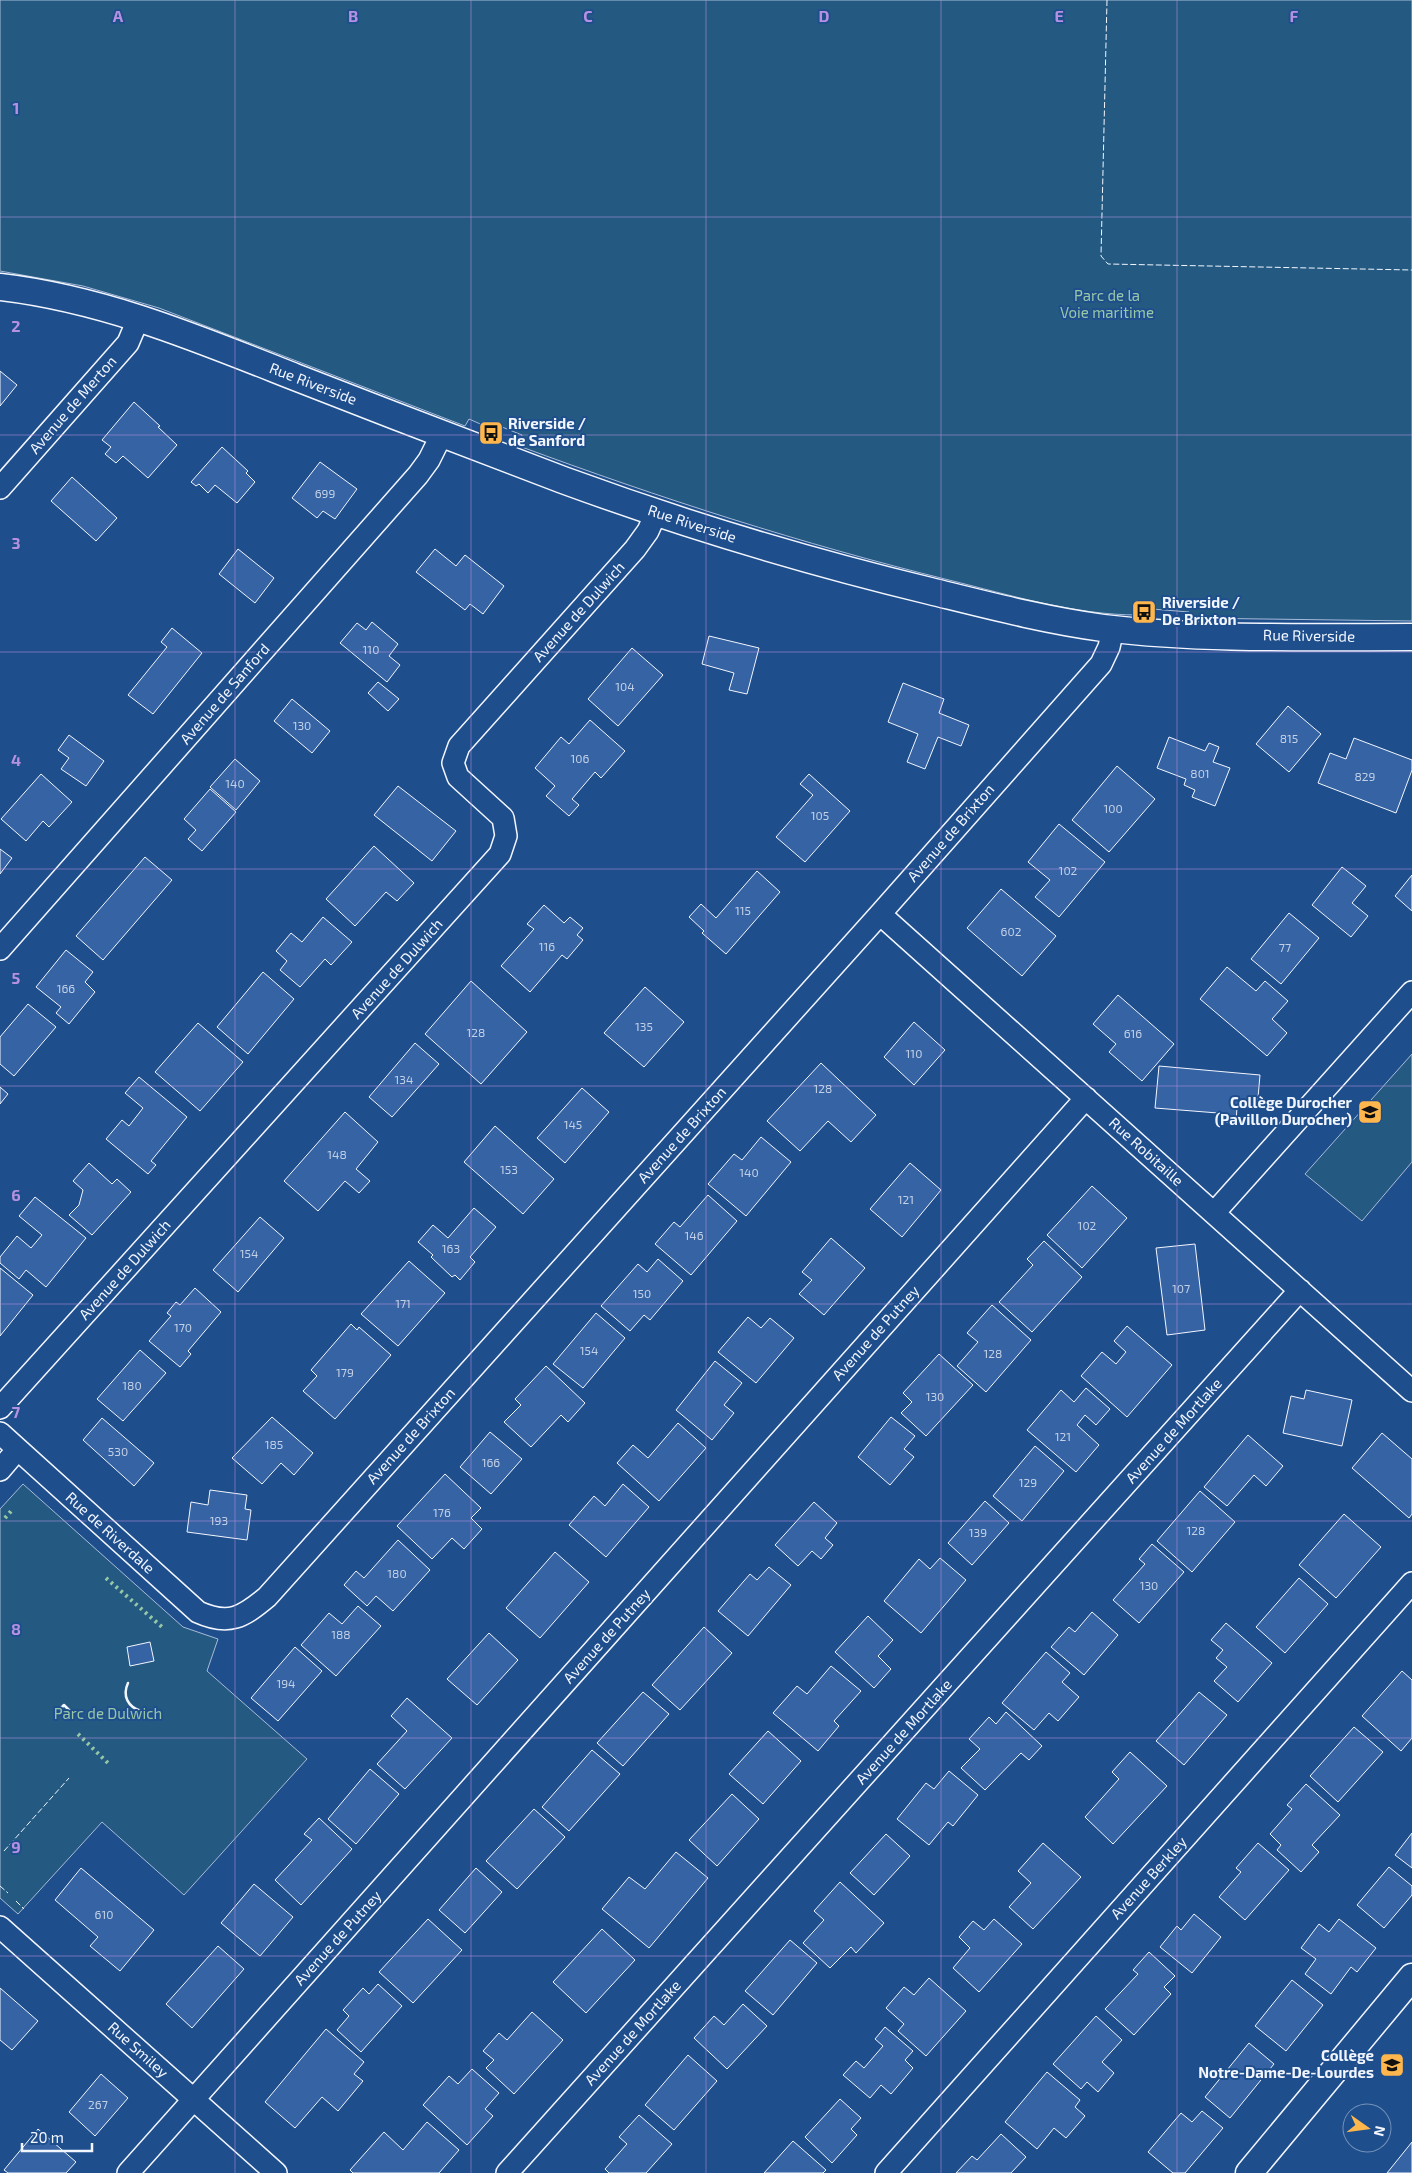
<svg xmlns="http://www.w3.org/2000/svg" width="1412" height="2173" font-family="'Exo 2',sans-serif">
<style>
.green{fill:#245a82;stroke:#a8bbd7}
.building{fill:#3563a3;stroke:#f2f6ff}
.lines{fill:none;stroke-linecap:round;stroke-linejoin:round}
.minor-casing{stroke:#f2f6ff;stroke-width:24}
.tertiary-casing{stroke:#f2f6ff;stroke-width:29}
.minor{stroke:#1f4e8c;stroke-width:21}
.tertiary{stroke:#1f4e8c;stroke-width:26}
.hedge{stroke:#97c8a6;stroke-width:4;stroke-dasharray:2.5 4;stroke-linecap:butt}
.fence{stroke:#f2f6ff;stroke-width:1;stroke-dasharray:6 2.5;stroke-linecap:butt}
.wall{stroke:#f2f6ff;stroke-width:2.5}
.grid{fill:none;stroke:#b691df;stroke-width:1;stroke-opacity:0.55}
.labels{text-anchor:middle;stroke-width:4;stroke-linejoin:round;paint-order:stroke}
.number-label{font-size:12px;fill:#c3d1e8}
.park-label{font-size:15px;fill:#97c8a6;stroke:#1f4e8c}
.street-label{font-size:15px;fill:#f2f6ff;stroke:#1f4e8c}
.poi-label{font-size:15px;font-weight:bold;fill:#f2f6ff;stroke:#1f4e8c;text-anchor:start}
.grid-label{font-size:16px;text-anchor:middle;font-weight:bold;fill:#b691df;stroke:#1f4e8c;stroke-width:4;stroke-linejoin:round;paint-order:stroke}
</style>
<rect width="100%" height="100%" fill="#1f4e8c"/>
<path class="green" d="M0,0H1412V621L1189,618V612L1140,608L1138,615C1075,615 1010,595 949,580C802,544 660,498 519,446L522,435L502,427L494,430L469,419L465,426L159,308L83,286L0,271Z
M1412,1054V1162L1362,1221L1305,1174Z
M23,1484L183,1627L218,1639L207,1671L307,1759L184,1895L102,1822L18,1914L0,1898V1509Z"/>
<path class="building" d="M0,371L17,385L0,406Z
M134,402L160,426L158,427L177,445L148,478L123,456L116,463L105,454L111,447L102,440Z
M222,447L248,471L246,473L255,482L237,503L215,485L208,493L199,484L196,486L191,482Z
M320,462L357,489L335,519L323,511L317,518L292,498Z
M72,477L117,518L96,541L51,501Z
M238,549L274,578L255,603L219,574Z
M435,549L456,566L465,555L504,586L483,614L470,604L465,610L416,572Z
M372,622L398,644L389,656L400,665L387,682L340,643L357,623L366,630Z
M172,628L202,653L153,714L128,695L167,647L161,642Z
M709,636L759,648L747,694L729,690L734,673L702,664Z
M632,648L663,675L618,726L588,699Z
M378,682L399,699L388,711L368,693Z
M903,683L944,699L939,713L969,725L961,746L938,737L925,769L907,762L918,734L888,722Z
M292,699L330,731L312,753L274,721Z
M1288,706L1321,734L1289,772L1256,744Z
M590,720L625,751L601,778L595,772L572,799L579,805L569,816L546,796L555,786L535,768L561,737L569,744Z
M69,735L104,761L86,786L61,769L69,758L58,750Z
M1169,737L1205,751L1209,743L1219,747L1213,762L1230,768L1215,806L1192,797L1195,790L1184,785L1186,779L1157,768Z
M1354,738L1412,760V770L1396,813L1318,783L1330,753L1346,759Z
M235,759L260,781L236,810L210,787Z
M1117,766L1155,799L1109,852L1072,820Z
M41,774L72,802L49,827L43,821L26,841L1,819Z
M809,774L850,811L805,862L776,837L813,795L800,784Z
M398,786L456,831L432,861L374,815Z
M210,789L236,812L202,851L188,839L196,830L184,819Z
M1059,824L1105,862L1059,917L1035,897L1050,880L1028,862Z
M374,846L414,883L397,901L386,892L355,926L326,899Z
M0,849L12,858L0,874Z
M145,857L172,880L103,960L76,936Z
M1342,867L1366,886L1352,903L1368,916L1351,937L1312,905Z
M757,871L780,892L726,954L702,933L704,931L689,917L701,904L716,918Z
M1412,875V911L1395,896Z
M1001,889L1056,936L1022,976L967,928Z
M544,905L564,923L570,917L583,928L577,935L583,940L567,959L562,955L530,992L501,966L534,929L527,924Z
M1289,913L1319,938L1281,984L1251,959Z
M323,917L352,942L331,965L325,959L300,987L280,970L287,961L276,951L291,933L302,942Z
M66,950L93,972L85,982L95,992L69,1024L56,1013L61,1007L36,987Z
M1227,967L1256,991L1265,981L1288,1001L1272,1019L1287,1033L1267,1056L1200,999Z
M263,972L294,999L248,1054L217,1027Z
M471,981L527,1032L481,1084L425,1034Z
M645,987L684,1022L644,1067L604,1033Z
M1118,995L1174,1044L1142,1081L1109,1052L1116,1044L1093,1024Z
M28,1004L56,1027L14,1076L0,1064V1037Z
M914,1022L945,1050L914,1085L884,1057Z
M198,1023L243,1062L200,1111L155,1072Z
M415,1043L439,1064L392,1117L369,1097Z
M821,1063L876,1115L851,1142L828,1121L800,1151L767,1121Z
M1159,1066L1260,1075L1257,1109L1237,1107L1236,1123L1217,1122L1218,1113L1155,1108Z
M139,1077L187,1117L151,1161L156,1165L148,1174L106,1139L122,1120L129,1126L143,1108L125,1093Z
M0,1087L8,1094L0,1104Z
M582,1088L609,1112L565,1163L537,1138Z
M345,1112L378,1142L356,1169L370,1181L359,1193L345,1181L318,1211L284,1181Z
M495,1126L554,1179L523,1214L464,1162Z
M761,1137L791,1162L746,1216L708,1184L734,1154L742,1160Z
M89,1163L112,1184L117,1179L131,1192L92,1235L69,1215L79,1205L83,1190L73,1181Z
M910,1163L941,1190L902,1237L870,1209Z
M1092,1186L1127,1218L1082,1268L1047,1235Z
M708,1195L737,1221L691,1275L655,1244L674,1222L680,1227Z
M35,1197L86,1238L46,1287L26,1270L19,1279L0,1263V1257L17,1236L31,1248L42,1235L19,1216Z
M474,1208L496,1227L470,1257L475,1262L460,1280L455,1275L452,1277L431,1257L433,1255L418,1242L433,1225L448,1238Z
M260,1217L284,1238L238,1292L213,1270Z
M831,1238L865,1268L824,1315L799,1294L812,1280L802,1272Z
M1044,1241L1082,1277L1032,1332L999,1302L1033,1265L1027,1259Z
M1195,1244L1205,1330L1167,1335L1156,1248Z
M658,1259L683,1281L650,1320L644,1315L630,1331L601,1306L638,1264L647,1272Z
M409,1261L445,1293L398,1346L361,1314Z
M0,1268L33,1295L0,1336Z
M195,1288L221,1312L188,1351L191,1354L180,1367L149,1341L171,1316L167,1313L176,1302L180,1305Z
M992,1305L1031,1340L986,1392L957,1366L978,1342L967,1333Z
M596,1313L625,1338L583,1388L553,1364Z
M748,1317L761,1328L770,1318L794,1338L756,1383L718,1352Z
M351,1324L357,1330L359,1327L391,1355L335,1419L303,1391L317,1376L311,1370Z
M1127,1326L1172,1365L1127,1417L1081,1376L1102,1352L1116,1364L1126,1352L1114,1341Z
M140,1350L166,1373L123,1421L97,1399Z
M939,1354L973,1385L926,1436L901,1413L912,1402L903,1393Z
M715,1361L742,1383L724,1405L734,1413L712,1440L676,1410Z
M546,1366L585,1403L568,1422L561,1415L531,1447L504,1422L521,1405L515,1399Z
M1086,1388L1110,1409L1096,1425L1085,1415L1077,1425L1099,1445L1076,1472L1027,1430L1061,1390L1074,1402Z
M1306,1390L1352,1400L1342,1446L1283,1433L1291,1396L1304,1399Z
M272,1417L313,1453L294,1475L281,1463L262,1484L232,1458Z
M891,1417L915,1436L904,1449L914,1457L890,1485L858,1457Z
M102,1418L154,1463L134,1486L83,1440Z
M678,1423L706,1448L659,1501L617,1463L633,1445L648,1458Z
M490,1432L522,1459L491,1494L460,1467Z
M1382,1433L1412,1459V1514L1409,1518L1352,1468Z
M1248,1435L1283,1466L1266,1486L1254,1475L1227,1506L1204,1487Z
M1035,1446L1064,1471L1022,1521L993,1496Z
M445,1474L481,1508L471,1518L482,1529L464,1549L452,1538L432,1559L397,1526Z
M623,1484L649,1507L606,1557L569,1525L594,1496L605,1506Z
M210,1490L247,1495L245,1509L251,1510L247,1540L187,1532L191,1502L208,1505Z
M1200,1491L1235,1522L1192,1572L1157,1541Z
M985,1501L1009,1523L972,1565L948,1543Z
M814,1502L837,1523L825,1538L833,1545L821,1559L812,1551L798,1566L775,1545Z
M1344,1514L1381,1547L1336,1598L1299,1565Z
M398,1540L430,1570L393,1611L376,1596L367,1606L344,1585L356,1571L364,1578Z
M1152,1544L1184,1572L1139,1623L1113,1600L1145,1564L1139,1559Z
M555,1552L589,1582L540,1638L506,1608Z
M940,1558L966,1580L921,1633L884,1601L919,1559L930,1569Z
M769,1567L791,1585L748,1636L718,1611L750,1574L757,1580Z
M1299,1578L1328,1604L1285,1653L1256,1627Z
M358,1606L381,1626L336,1676L301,1645L329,1613L342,1624Z
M1092,1612L1118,1635L1084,1675L1051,1647L1069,1627L1075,1632Z
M868,1616L893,1640L878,1656L891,1669L874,1688L835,1652Z
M1226,1623L1272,1663L1238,1702L1214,1681L1227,1667L1216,1658L1223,1650L1211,1640Z
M704,1627L732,1653L680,1710L652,1685Z
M489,1633L518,1660L477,1705L447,1679Z
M150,1642L154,1661L130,1666L127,1647Z
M295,1647L322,1671L278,1721L251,1698Z
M1046,1652L1070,1673L1062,1682L1079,1697L1058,1721L1049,1713L1034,1730L1002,1703Z
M831,1666L861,1691L834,1721L839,1726L818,1751L773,1713L797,1686L807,1694Z
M1402,1671L1412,1680V1738L1401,1751L1362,1716Z
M643,1692L669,1714L623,1766L597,1743Z
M1199,1692L1227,1715L1184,1765L1156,1741Z
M407,1698L452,1738L405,1789L377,1764L407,1731L391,1716Z
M1006,1712L1042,1746L1029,1760L1021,1753L985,1790L961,1768L980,1749L969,1739L989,1717L996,1724Z
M1354,1727L1383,1752L1338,1802L1310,1776Z
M768,1731L801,1761L763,1804L729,1774Z
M592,1750L620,1774L569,1831L542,1807Z
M1130,1752L1167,1786L1113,1844L1085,1817L1119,1779L1112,1772Z
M370,1769L399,1794L356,1844L328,1819Z
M949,1771L978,1795L953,1826L948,1822L929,1845L897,1819L926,1783L934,1789Z
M1306,1784L1340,1815L1312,1845L1319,1852L1301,1872L1277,1850L1281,1845L1270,1834L1292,1809L1287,1805Z
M732,1794L759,1819L717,1866L689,1840Z
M534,1809L565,1837L517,1889L486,1861Z
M319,1818L352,1849L301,1905L275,1880L312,1840L304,1834Z
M1412,1833V1868L1395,1855Z
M886,1834L910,1856L874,1895L850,1873Z
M1043,1843L1081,1877L1033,1929L1009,1907L1031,1883L1018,1871Z
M1258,1843L1289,1870L1245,1920L1219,1897L1241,1872L1236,1868Z
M676,1852L708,1878L649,1948L602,1909L629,1877L645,1889Z
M1389,1867L1412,1886V1895L1384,1928L1357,1905Z
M81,1868L154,1930L120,1971L90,1946L98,1937L55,1900Z
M476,1868L502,1892L465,1933L439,1910Z
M840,1882L884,1923L856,1953L851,1947L830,1968L803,1943L824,1920L814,1911Z
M254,1884L293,1917L260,1956L221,1923Z
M1194,1914L1221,1937L1192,1973L1160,1947L1177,1926L1181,1930Z
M428,1919L462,1950L413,2003L379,1972Z
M994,1919L1022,1944L979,1992L953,1968L970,1948L959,1937L973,1921L984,1930Z
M1339,1919L1376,1948L1357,1972L1351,1967L1331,1994L1305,1974L1316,1959L1301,1948L1319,1924L1329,1932Z
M602,1929L635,1960L586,2013L553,1982Z
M790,1940L817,1963L773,2015L745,1991Z
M218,1946L244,1969L192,2028L166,2004Z
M1149,1952L1175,1976L1164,1987L1171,1994L1134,2035L1105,2009L1138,1974L1133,1970Z
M929,1978L966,2011L926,2056L898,2031L904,2024L886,2008L904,1987L914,1995Z
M1292,1980L1323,2005L1286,2051L1255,2026Z
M378,1984L402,2006L361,2052L337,2030L349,2016L343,2010L363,1988L369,1994Z
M0,1988L38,2021L12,2050L0,2040Z
M743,2004L767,2026L727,2069L694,2038L714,2016L724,2025Z
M532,2012L563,2040L514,2094L486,2068L494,2060L483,2051L499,2033L507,2040Z
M1096,2016L1122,2040L1102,2062L1114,2073L1098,2092L1087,2082L1081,2089L1053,2064Z
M885,2027L913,2051L905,2060L913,2068L891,2094L881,2085L870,2098L843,2075L856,2061L864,2068L883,2046L875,2039Z
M326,2029L364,2062L354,2074L363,2081L338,2111L322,2097L295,2128L265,2102Z
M1249,2043L1274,2064L1230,2118L1205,2097Z
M688,2055L717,2081L674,2130L645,2105Z
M472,2069L499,2093L485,2109L493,2116L467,2145L423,2105L449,2076L458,2084Z
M1047,2072L1080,2100L1075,2107L1085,2116L1066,2138L1054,2128L1037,2149L1005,2122Z
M101,2074L128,2098L95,2136L69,2112Z
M840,2099L861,2118L851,2129L857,2135L832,2163L805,2137Z
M1202,2111L1223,2128L1185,2173H1173L1148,2152L1181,2113L1192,2122Z
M639,2115L672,2144L646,2173H609L605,2169L627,2144L619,2137Z
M427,2122L459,2150L439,2173H353L350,2170L384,2132L403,2150Z
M38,2129L76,2162L66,2173H8L4,2170Z
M1001,2134L1026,2157L1011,2173H956L972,2156L977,2160Z
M793,2141L826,2170L823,2173H764Z
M1412,2142V2173H1387Z"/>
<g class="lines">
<defs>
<path id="minor" d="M0,488L128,343L139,317
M880,914L1412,1391
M0,949L418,475L429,460L442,434
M1214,1213L1412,992
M0,1408L500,854L506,836L503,818L458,777L453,763L459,746L635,549L648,531L656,513
M0,1433L198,1612C229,1626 243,1617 267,1597L880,914L1101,664L1109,647L1113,629
M0,1470L17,1450
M0,1927L276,2173
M128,2173L1086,1098
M507,2173L1300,1290
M886,2173L1412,1583"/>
<path id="tertiary" d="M0,287C104,299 199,339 295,377C384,412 474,446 563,480C683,524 806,561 930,591C987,605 1044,620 1103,628C1205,640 1309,637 1412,637
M1249,2173L1412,1977"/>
</defs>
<use href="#minor" class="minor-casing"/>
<use href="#tertiary" class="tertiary-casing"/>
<use href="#minor" class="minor"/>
<use href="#tertiary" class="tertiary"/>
<path class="hedge" d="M5,1518L12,1510
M106,1578L162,1627
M78,1734L110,1765"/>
<path class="fence" d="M1107,0L1101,256L1108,264L1412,270
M4,1851L69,1778
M0,1886L8,1893
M16,1901L24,1909"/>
<path class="wall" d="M128,1683C122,1696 128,1707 141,1711
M60,1709L64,1705L71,1712L68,1716"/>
</g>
<path class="grid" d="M235,0V2173M471,0V2173M706,0V2173M941,0V2173M1177,0V2173M0,217H1412M0,435H1412M0,652H1412M0,869H1412M0,1086H1412M0,1304H1412M0,1521H1412M0,1738H1412M0,1956H1412"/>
<defs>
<symbol id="bus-square" viewBox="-11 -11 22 22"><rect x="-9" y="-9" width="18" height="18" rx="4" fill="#ffb74d" stroke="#1f4e8c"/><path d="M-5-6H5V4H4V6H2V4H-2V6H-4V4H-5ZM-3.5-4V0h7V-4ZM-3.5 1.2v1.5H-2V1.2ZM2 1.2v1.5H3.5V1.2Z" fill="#111"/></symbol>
<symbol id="school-square" viewBox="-11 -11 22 22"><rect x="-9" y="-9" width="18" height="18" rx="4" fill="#ffb74d" stroke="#1f4e8c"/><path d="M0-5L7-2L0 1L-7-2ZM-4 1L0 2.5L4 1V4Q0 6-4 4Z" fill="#111"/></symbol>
</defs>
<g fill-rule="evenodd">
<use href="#bus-square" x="477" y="419" width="28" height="28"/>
<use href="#bus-square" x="1130" y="598" width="28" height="28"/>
<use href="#school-square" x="1356" y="1098" width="28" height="28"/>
<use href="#school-square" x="1378" y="2051" width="28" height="28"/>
</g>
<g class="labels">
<g class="number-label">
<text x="325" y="498">699</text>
<text x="371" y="654">110</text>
<text x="625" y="691">104</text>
<text x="302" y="730">130</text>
<text x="1289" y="743">815</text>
<text x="580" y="763">106</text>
<text x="1200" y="778">801</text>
<text x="1365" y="781">829</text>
<text x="235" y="788">140</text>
<text x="1113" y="813">100</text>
<text x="820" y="820">105</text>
<text x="1068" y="875">102</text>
<text x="743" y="915">115</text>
<text x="1011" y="936">602</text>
<text x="547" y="951">116</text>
<text x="1285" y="952">77</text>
<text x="66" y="993">166</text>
<text x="644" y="1031">135</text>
<text x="476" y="1037">128</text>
<text x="1133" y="1038">616</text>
<text x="914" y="1058">110</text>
<text x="404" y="1084">134</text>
<text x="823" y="1093">128</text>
<text x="573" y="1129">145</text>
<text x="337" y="1159">148</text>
<text x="509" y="1174">153</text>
<text x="749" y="1177">140</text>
<text x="906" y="1204">121</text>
<text x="1087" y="1230">102</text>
<text x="694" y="1240">146</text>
<text x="451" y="1253">163</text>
<text x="249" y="1258">154</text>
<text x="1181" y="1293">107</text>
<text x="642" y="1298">150</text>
<text x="403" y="1308">171</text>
<text x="183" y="1332">170</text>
<text x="589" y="1355">154</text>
<text x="993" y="1358">128</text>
<text x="345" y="1377">179</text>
<text x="132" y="1390">180</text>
<text x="935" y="1401">130</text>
<text x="1063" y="1441">121</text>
<text x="274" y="1449">185</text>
<text x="118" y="1456">530</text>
<text x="491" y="1467">166</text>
<text x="1028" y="1487">129</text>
<text x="442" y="1517">176</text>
<text x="219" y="1525">193</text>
<text x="1196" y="1535">128</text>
<text x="978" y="1537">139</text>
<text x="397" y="1578">180</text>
<text x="1149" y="1590">130</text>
<text x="341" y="1639">188</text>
<text x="286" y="1688">194</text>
<text x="104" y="1919">610</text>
<text x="98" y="2109">267</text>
</g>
<g class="park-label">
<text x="1107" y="301">Parc de la<tspan x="1107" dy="17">Voie maritime</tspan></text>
<text x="108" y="1719">Parc de Dulwich</text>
</g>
<g class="street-label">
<text transform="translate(313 384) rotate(21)" y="5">Rue Riverside</text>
<text transform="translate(73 405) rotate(-49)" y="5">Avenue de Merton</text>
<text transform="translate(692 524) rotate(18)" y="5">Rue Riverside</text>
<text transform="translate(579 612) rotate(-48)" y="5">Avenue de Dulwich</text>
<text transform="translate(1309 636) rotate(1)" y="5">Rue Riverside</text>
<text transform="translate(225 694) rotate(-49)" y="5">Avenue de Sanford</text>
<text transform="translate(951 833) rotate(-49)" y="5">Avenue de Brixton</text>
<text transform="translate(397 969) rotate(-48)" y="5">Avenue de Dulwich</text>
<text transform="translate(682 1135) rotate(-48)" y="5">Avenue de Brixton</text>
<text transform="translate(1146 1152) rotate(42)" y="5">Rue Robitaille</text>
<text transform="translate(125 1270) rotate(-48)" y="5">Avenue de Dulwich</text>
<text transform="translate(876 1333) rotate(-48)" y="5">Avenue de Putney</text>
<text transform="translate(1174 1431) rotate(-48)" y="5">Avenue de Mortlake</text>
<text transform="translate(411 1436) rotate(-48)" y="5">Avenue de Brixton</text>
<text transform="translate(110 1533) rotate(42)" y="5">Rue de Riverdale</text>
<text transform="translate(607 1636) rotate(-48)" y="5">Avenue de Putney</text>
<text transform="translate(904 1732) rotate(-48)" y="5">Avenue de Mortlake</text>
<text transform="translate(1149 1878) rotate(-48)" y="5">Avenue Berkley</text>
<text transform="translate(338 1938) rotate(-48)" y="5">Avenue de Putney</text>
<text transform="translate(633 2033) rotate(-48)" y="5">Avenue de Mortlake</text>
<text transform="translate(138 2050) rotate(42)" y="5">Rue Smiley</text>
</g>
<g class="poi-label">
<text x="508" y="429">Riverside /<tspan x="508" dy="17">de Sanford</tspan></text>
<text x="1162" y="608">Riverside /<tspan x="1162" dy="17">De Brixton</tspan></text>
<text x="1352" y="1108" text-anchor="end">Collège Durocher<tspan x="1352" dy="17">(Pavillon Durocher)</tspan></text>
<text x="1374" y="2061" text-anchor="end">Collège<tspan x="1374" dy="17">Notre-Dame-De-Lourdes</tspan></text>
</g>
</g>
<g class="grid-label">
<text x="118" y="22">A</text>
<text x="353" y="22">B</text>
<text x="588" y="22">C</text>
<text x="824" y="22">D</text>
<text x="1059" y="22">E</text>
<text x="1294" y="22">F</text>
<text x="16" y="114">1</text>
<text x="16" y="332">2</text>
<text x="16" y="549">3</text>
<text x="16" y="766">4</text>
<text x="16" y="984">5</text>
<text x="16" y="1201">6</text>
<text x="16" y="1418">7</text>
<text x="16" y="1635">8</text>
<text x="16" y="1853">9</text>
</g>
<g transform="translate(1367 2128) rotate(104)"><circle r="24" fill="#1f4e8c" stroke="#7391ba"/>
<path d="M0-4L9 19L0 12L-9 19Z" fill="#ffb74d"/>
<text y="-8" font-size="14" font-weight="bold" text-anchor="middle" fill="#f2f6ff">N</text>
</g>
<path d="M22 2143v8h70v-8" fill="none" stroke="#f2f6ff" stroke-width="2.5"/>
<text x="30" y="2143" font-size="15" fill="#f2f6ff" stroke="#1f4e8c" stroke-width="4" paint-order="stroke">20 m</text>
</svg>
